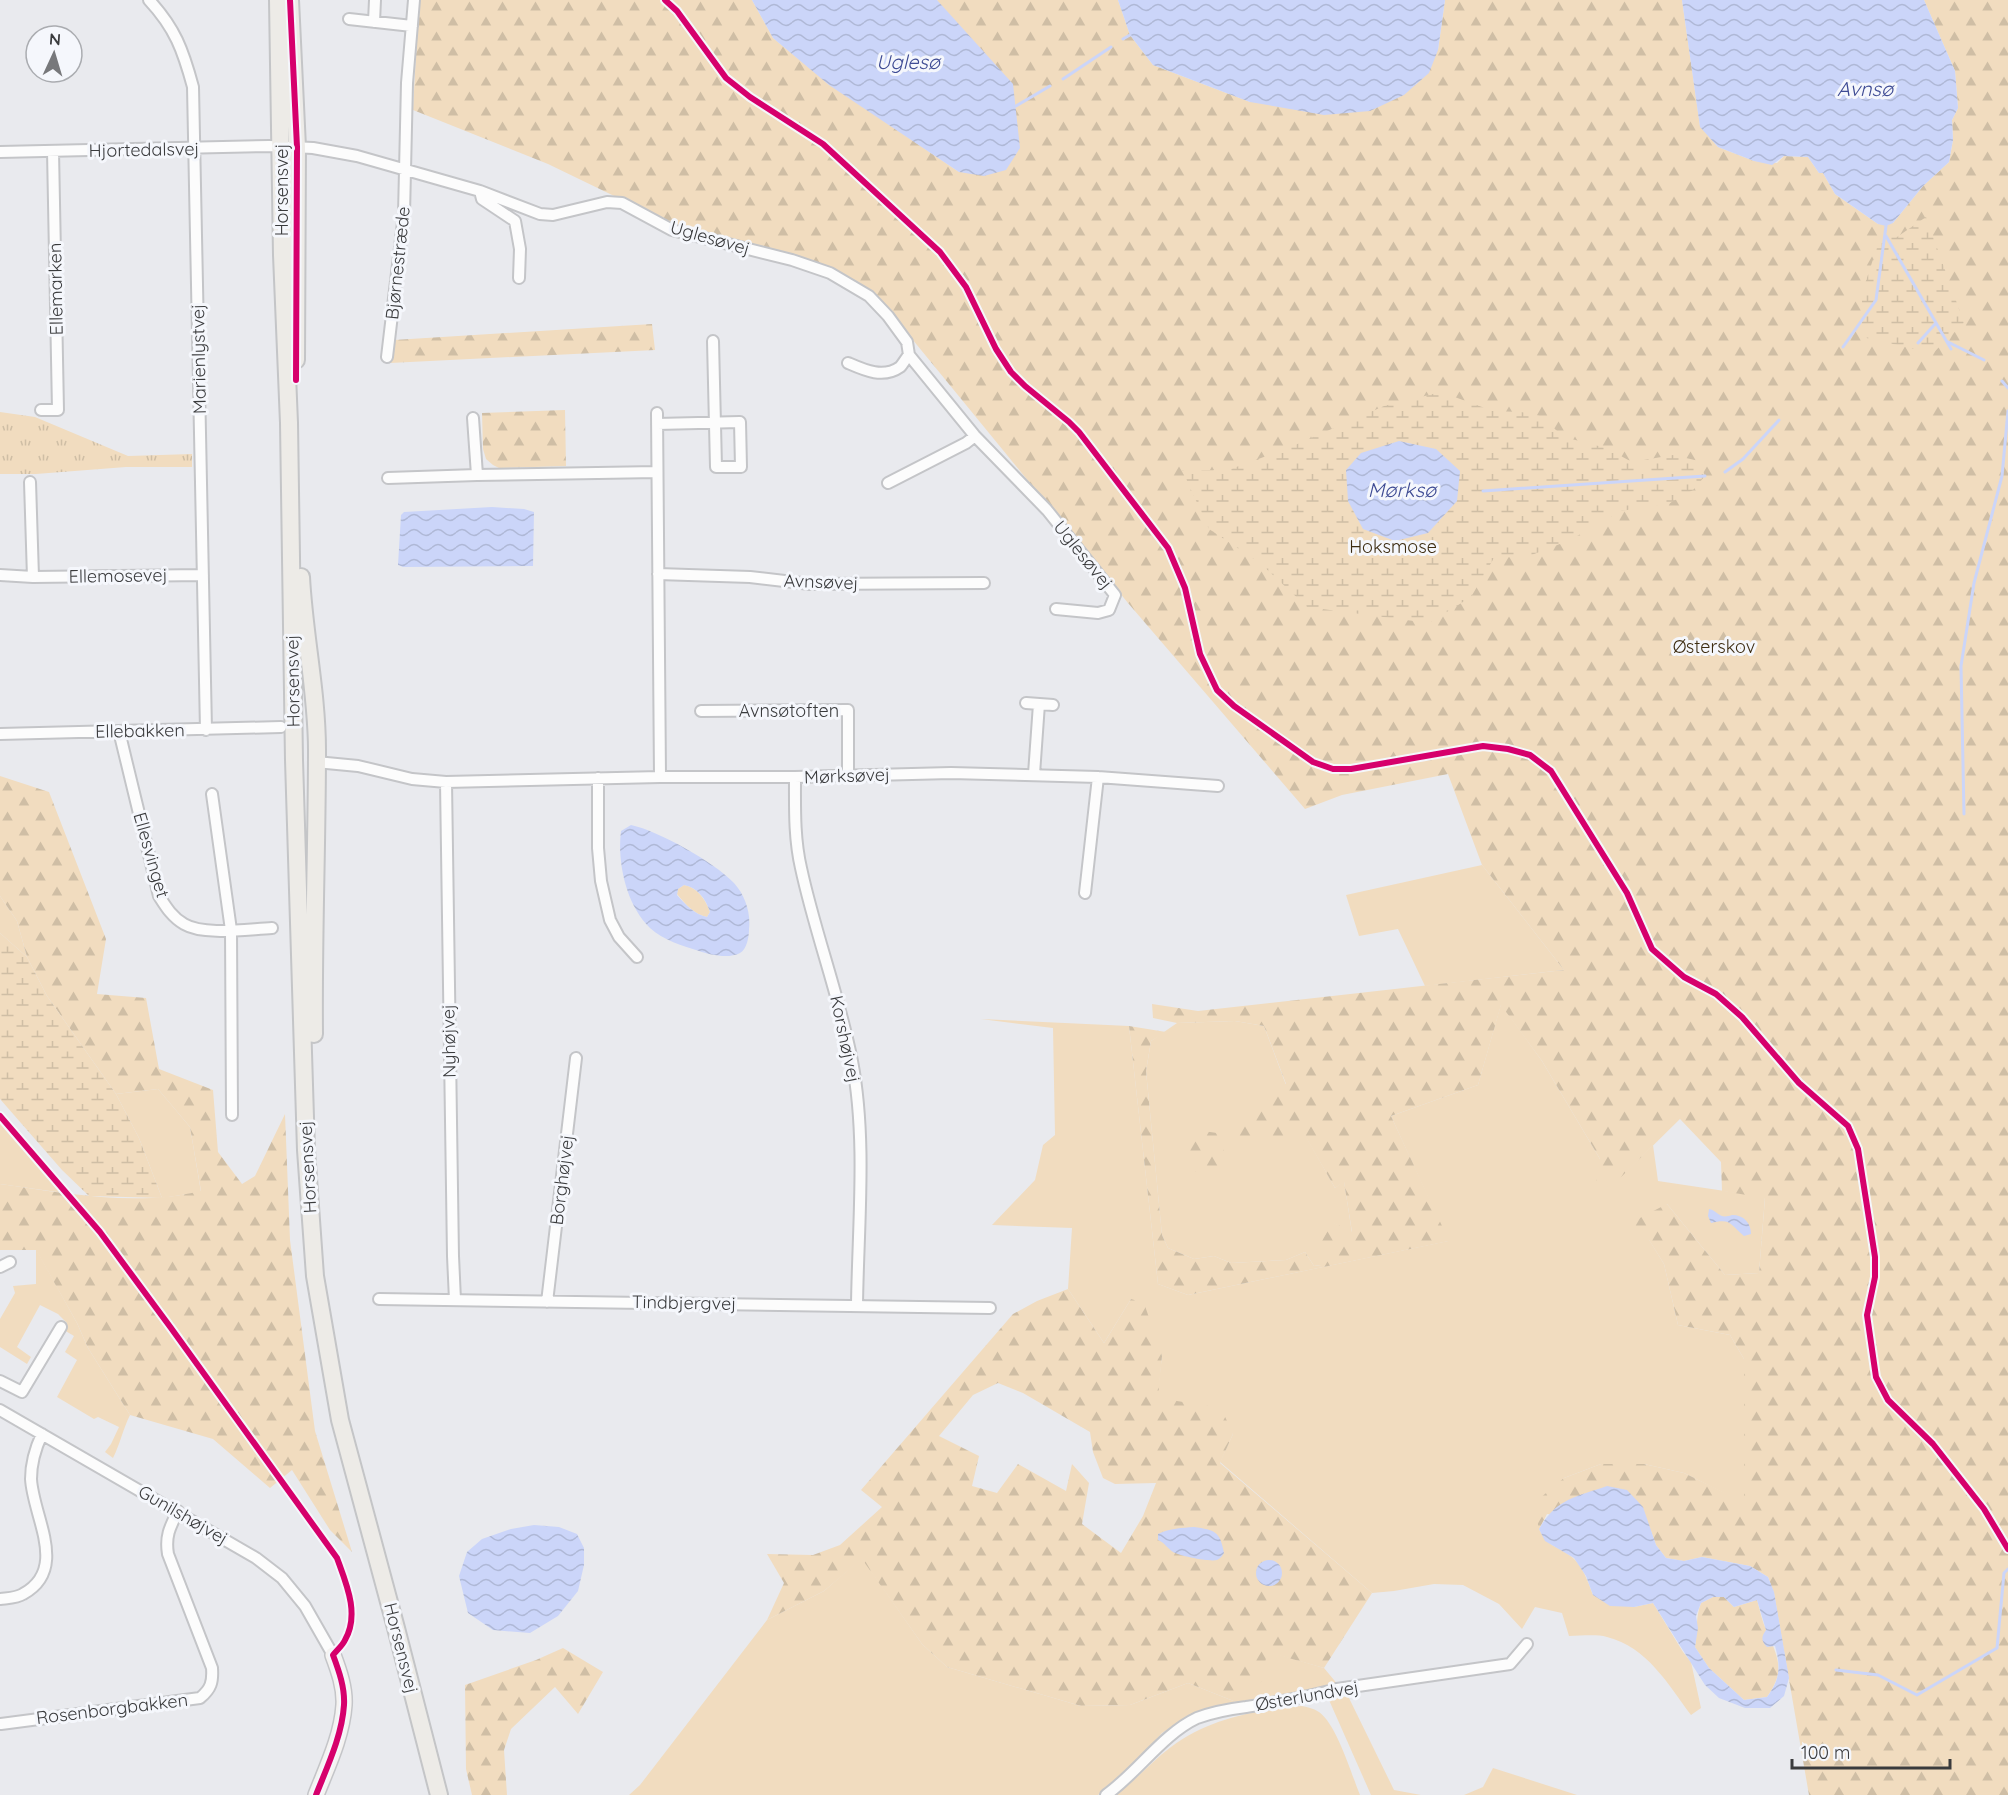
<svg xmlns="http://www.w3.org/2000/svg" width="2008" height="1795" font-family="Quicksand,sans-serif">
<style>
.green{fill:#f1dcbf}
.forest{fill:url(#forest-firs);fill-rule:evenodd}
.wetland{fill:url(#wetland-marsh);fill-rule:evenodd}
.park{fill:url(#park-tufts)}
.water{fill:url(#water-waves);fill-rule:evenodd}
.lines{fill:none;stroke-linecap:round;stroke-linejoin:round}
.stream{stroke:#cbd5f9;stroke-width:3}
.street-casing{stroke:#c4c5c8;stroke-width:14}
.secondary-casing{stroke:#c4c5c8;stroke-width:18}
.primary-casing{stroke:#c4c5c7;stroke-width:20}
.street{stroke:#fcfcfc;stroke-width:10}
.secondary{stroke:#f5f3f1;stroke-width:15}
.primary{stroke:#edebe7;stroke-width:16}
.cycleway-casing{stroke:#f5f7fc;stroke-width:10}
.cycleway{stroke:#d6006c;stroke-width:6}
.labels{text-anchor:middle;stroke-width:6;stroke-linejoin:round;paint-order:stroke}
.street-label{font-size:18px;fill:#3a3b3d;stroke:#f5f7fc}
.park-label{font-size:18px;fill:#3d2c11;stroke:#f5f7fc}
.water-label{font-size:20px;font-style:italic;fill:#3e4b94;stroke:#f5f7fc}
</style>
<defs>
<pattern id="forest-firs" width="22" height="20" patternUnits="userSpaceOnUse" patternTransform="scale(1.5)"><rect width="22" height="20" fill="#f1dcbf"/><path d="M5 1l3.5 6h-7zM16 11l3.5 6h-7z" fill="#cfbea5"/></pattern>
<pattern id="wetland-marsh" width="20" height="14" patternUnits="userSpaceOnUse" patternTransform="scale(1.5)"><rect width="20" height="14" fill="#f1dcbf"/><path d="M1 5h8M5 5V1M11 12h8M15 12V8" fill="none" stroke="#cfbea5"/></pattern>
<pattern id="park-tufts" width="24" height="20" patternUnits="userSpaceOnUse" patternTransform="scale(1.5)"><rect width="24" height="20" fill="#f1dcbf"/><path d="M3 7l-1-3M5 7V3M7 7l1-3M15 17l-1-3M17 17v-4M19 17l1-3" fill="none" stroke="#cfbea5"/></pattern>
<pattern id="water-waves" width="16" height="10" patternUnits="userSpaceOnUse" patternTransform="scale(1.5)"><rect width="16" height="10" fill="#cbd5f9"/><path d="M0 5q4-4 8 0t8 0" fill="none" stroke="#afb8d6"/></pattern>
</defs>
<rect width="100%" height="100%" fill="#e9eaee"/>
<path class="green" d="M1482,865L1564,970L1425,986L1398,929L1359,936L1346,895Z
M684,885C697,887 706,900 710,912L707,917C695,915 685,904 677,894L678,889Z
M0,896L17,921L27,957L0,933Z
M1501,1004L1542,1061L1600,1159L1613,1184L1653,1145L1658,1181L1765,1197L1759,1273L1725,1275L1667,1204L1648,1238L1664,1264L1678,1325L1730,1335L1744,1359V1503L1684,1473L1644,1464H1601L1564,1478L1539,1529C1548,1548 1557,1545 1572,1557C1583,1566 1588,1582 1593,1595L1634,1607L1653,1603L1683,1652L1691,1662L1701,1708L1691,1715C1668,1684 1647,1647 1607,1637C1596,1634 1581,1636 1569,1636L1562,1613L1535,1607L1522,1629L1499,1604L1463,1585L1434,1584L1394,1591L1372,1593L1220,1462L1233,1434L1157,1398L1162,1356L1131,1299L1104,1343L1068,1289L1072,1228L992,1225L1035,1180L1043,1145L1055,1135L1053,1028L981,1019L1129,1026L1158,1284L1188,1295L1448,1241L1391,1116L1478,1085Z
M1235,1021L1264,1026L1286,1085L1264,1133H1304L1335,1188L1344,1181L1352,1233L1333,1223L1321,1265L1314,1266L1305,1252L1286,1260L1231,1263L1214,1256L1194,1259L1168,1248L1162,1235L1146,1071L1151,1041L1177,1023Z
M158,1089L190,1127L201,1192L162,1198L139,1138L116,1094Z
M0,1121L64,1193L0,1184Z
M36,1249L77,1323L88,1348L130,1415C123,1429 120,1444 113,1458L105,1452L111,1444L119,1427L98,1417L94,1419L57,1397L77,1360L65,1352L74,1336L64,1330L67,1323L58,1314L40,1305L17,1347L31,1357L27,1364L0,1347V1319L15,1293L13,1286L36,1284Z
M862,1558L922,1644L947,1667L1081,1706L1130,1705L1188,1683L1236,1702L1267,1651L1324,1668L1339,1686L1212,1707L1189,1716L1162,1733L1133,1766L1098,1795H629L640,1785L767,1620L824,1591Z
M1348,1696L1394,1790L1421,1795H1371L1329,1700Z
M1301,1706C1307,1707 1313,1708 1319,1712C1337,1725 1351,1773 1360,1795H1115C1135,1781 1151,1762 1171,1747C1208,1719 1255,1710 1301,1706Z
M1493,1768L1577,1795H1464L1483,1787Z"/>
<path class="forest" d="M419,0H752L773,38L829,84L959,172L940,5L937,0H1118L1130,35L1153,65L1250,102L1438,50L1445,0H1682L1700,126L1718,147L1754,161L1777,163L1784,156L1808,157L1819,173H1823L1835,194L1878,224L1893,223L1923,186L1949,162L1953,140L1952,120L1958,108L1955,71L1924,0H2008V1795H1809L1774,1593L1768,1577L1750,1566L1702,1557L1684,1561L1666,1558L1656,1545L1651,1531L1547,1514L1539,1529L1533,1504L1564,1478L1601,1464H1644L1684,1473L1744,1502V1359L1730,1335L1678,1325L1664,1264L1649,1240L1624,1226L1667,1204L1725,1275L1759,1273L1765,1198L1722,1191L1721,1162L1680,1119L1613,1185L1595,1189L1600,1159L1542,1061L1501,1005L1478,1085L1391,1116L1449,1241L1188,1295L1158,1284L1129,1026L1166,1032L1151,1041L1146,1071L1162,1235L1168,1248L1194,1259L1214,1256L1231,1263L1286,1260L1305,1252L1314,1266L1321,1265L1319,1246L1332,1222L1352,1232L1344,1182L1335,1188L1304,1134L1287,1146L1269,1143L1264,1134L1242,1147L1238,1139V1120L1276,1082L1286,1084L1264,1026L1235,1021L1177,1023L1153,1018L1152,1004L1198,1011L1564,970L1482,865L1448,774L1342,795L1305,809L1128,603L890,312L822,265L672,224L548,164L413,110Z
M652,324L655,350L390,363L394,340Z
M565,410L566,466L499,468L493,465L486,459L483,449L482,413Z
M0,776L49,792L106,939L97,994L146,998L159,1069L213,1090L218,1152L242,1184L255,1176L285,1114L290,1240L315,1431L352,1552L330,1530L292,1470L270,1488L213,1439L130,1415L88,1348L77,1323L36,1250H0V1184C65,1193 136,1207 201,1191L190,1127L158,1089L116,1094L47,996L27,957L17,921L0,896Z
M1196,1130L1217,1133L1227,1159L1219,1177L1193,1171L1188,1148Z
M1068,1289L1104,1343L1131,1299L1144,1303L1162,1356L1158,1398L1221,1408L1233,1434L1220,1463L1372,1593L1324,1668L1267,1652L1262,1681L1236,1702L1188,1683L1130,1705L1081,1706L947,1667L922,1644L862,1559L824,1591L767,1620L784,1583L767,1554L813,1555L840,1545L882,1507L861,1490L1013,1314L1037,1301ZM998,1383L1023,1393L1090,1432L1093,1452L1103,1478L1115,1484L1156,1483L1143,1516L1121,1553L1082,1524L1089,1483L1072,1464L1066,1491L1018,1464L997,1493L972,1486L979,1456L939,1436L973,1395Z
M1713,1597H1724L1734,1607L1757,1600C1760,1610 1762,1622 1767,1631C1778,1659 1786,1670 1767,1697L1744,1700L1709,1668L1695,1647C1698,1631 1695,1618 1701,1603Z
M563,1648L603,1672L578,1714L555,1687L511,1729L504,1750L507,1795H472L466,1769L465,1685L536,1660Z"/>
<path class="wetland" d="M1926,217L1964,323L1933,353L1862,337V293L1881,235L1897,237Z
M1441,392L1493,411L1521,412L1540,416L1564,437L1606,448L1632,462L1673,455L1699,461L1705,476L1693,490L1670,503L1621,511L1570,540L1529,556L1494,558L1471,597L1429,623L1307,607L1260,563L1209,529L1182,470H1228L1286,449L1384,406ZM1457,501L1428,533L1395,541Z
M0,933L27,957L47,996L116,1094L139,1138L162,1198L89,1196L62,1170L0,1099Z"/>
<path class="park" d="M0,412L35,417L128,456L192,454V467H126L36,474H0Z"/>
<path class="water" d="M752,0H937L1013,84L1020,148L1006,170L984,176L959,172L829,85L773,38Z
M1118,0H1445L1438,50L1429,73L1404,95L1370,111L1324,115L1250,102L1153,65L1130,35Z
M1682,0H1924L1955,71L1958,108L1952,120L1953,140L1949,162L1923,186L1893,223L1886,226L1878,224L1835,194L1823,173H1819L1808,157L1784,156L1772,165L1754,161L1718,147L1700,127Z
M1399,441L1436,449L1460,471L1457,501L1428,533L1395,541L1363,529L1348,501L1346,470L1361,453Z
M492,507L524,509L534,512L533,566L403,567L398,565L401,515L404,512Z
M631,825C659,831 714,862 734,883C745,895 751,913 749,929C749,937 747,949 740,953C729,959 710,955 699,951C683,946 663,940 650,928C626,905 617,862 621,831ZM684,885C697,887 706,899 710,912L707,917C695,915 685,904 677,895L678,889Z
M1709,1209C1715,1210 1717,1214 1722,1216C1724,1217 1730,1216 1732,1215C1744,1215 1751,1223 1751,1234L1744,1236C1730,1225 1732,1218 1711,1223L1708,1216Z
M1607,1486L1627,1490L1643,1507L1656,1545L1666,1558L1684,1561L1702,1557L1750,1566L1768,1577L1774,1592L1789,1678L1784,1696L1770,1708H1745L1719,1698L1705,1685L1653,1603L1634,1607L1610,1606L1593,1595L1586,1576L1574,1558L1545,1541L1539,1529C1556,1499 1575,1497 1607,1486ZM1713,1597H1724L1734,1607L1757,1600L1766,1630C1761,1637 1761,1641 1767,1647L1775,1646C1781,1667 1780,1680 1767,1697L1744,1700L1709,1668L1695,1647L1698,1628L1696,1616L1701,1603Z
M534,1525L559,1527L577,1534L584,1548V1565L578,1591L558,1616L530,1633L493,1630L468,1613L459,1576L467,1552L482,1539L511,1529Z
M1194,1527C1215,1530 1220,1531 1224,1553C1222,1556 1221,1558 1217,1560C1209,1562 1180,1556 1173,1552C1167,1548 1165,1543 1158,1540V1534C1170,1528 1182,1528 1194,1527Z
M1256 1573a13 13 0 1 1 26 0a13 13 0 1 1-26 0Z"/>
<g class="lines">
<path class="stream" d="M1123,39L1130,35
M1063,79L1111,47
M1016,106L1050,86
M1886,236L1951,349
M1948,342L1984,360
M1918,343L1936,323
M1843,347L1876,300L1886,226
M2002,381L2008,388
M1725,472L1743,459L1779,420
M1483,491L1705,476
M1964,814L1961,666L1974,583L2002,476L2008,411
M1836,1670L1878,1675L1917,1695L1997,1648L2004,1573L2008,1569"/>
<defs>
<path id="street" d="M149,0C175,28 183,50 193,87L206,730
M349,19L412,26
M374,22L375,0
M0,152L269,146L313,148L357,156L480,191L540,214L553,215L607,202L622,203L672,230L792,260L830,273L869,296L888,316L907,342L909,355C906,358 903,364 900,367C883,379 864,370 848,363
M480,191L482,199L515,221L520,249L519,278
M909,355L975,436L1047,510L1115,595L1109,610L1098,613L1056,609
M387,357L404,214L407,83L414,0
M41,410H58L53,151
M657,413L660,777
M473,418L477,475
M657,424L740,422L741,467H716L713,341
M388,478L477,475L657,472
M30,482L33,577
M888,483L966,443L975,436
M658,574L750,577L810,584L984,583
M0,575L33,577L203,575
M1026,703L1053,705
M701,711L848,710V776
M119,731L159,896C166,907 172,917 184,924C204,936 248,929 272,928
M0,734L281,727
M316,762L358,766L412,779L446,782L660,777H795L951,773L1098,777L1218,786
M1034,774L1039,704
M795,777C795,807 794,838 801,868C815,933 839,995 852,1061C867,1139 858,1226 857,1305
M598,778V848L601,881L610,920L619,937L637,957
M446,782L453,1256L455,1300
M212,794L231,930L232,1115
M1085,893L1098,777
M0,1267L10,1262
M379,1299L990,1308
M547,1302L576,1058
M0,1381L22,1392L61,1327
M0,1410L256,1558L282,1578L305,1606L333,1655
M0,1599C7,1598 17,1598 23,1594C69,1569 33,1517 31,1479C31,1462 35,1449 42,1434
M1,1724L200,1698C211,1689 213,1682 212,1668L168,1554C165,1536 170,1527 178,1511
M1106,1795C1137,1773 1163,1734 1197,1718C1213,1712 1230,1709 1246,1707C1277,1702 1307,1698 1337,1689L1510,1664L1527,1644"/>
<path id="secondary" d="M316,1795C327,1767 342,1736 344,1705C345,1688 339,1671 333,1655"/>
<path id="primary" d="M278,0L282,255L289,423L294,760L306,1150L315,1276L340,1420L396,1628L439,1795
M290,0L297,147L296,360
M301,577C304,635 317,692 317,750C317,845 313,939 314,1034"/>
</defs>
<use href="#street" class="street-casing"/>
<use href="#secondary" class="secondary-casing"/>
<use href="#primary" class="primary-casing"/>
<use href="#street" class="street"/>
<use href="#secondary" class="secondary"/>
<use href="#primary" class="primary"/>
<defs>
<path id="cycleway" d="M290,0L297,147L296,380
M665,0L677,11L726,78L750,97L823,144L940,252L966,287L996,349L1011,372L1025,386L1069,422L1079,432L1168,548L1185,588L1200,654L1217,690L1234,706L1313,762L1333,769H1351L1483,746L1508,749L1530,755L1551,771L1627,893L1652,949L1684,977L1716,994L1742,1017L1799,1083L1848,1126L1858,1149L1875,1257V1277L1867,1315L1876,1377L1888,1400L1933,1444L1984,1509L2008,1549
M0,1116L100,1232L171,1328L337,1558C346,1583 360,1614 345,1640C343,1645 337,1650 333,1655C339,1671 345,1688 344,1705C342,1736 327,1767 316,1795"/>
</defs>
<use href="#cycleway" class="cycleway-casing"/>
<use href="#cycleway" class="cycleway"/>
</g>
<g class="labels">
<g class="street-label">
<text transform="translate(144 150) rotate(-1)" y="6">Hjortedalsvej</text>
<text transform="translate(282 190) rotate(-90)" y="6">Horsensvej</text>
<text transform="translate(710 238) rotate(16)" y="6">Uglesøvej</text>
<text transform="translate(398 263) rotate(-84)" y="6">Bjørnestræde</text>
<text transform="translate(56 289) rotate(-91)" y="6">Ellemarken</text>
<text transform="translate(199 359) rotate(-91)" y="6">Marienlystvej</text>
<text transform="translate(1083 555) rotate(51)" y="6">Uglesøvej</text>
<text transform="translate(118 576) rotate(-1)" y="6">Ellemosevej</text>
<text transform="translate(821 582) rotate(2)" y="6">Avnsøvej</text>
<text transform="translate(293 681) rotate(-91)" y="6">Horsensvej</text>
<text x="789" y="717">Avnsøtoften</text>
<text transform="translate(140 731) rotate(-1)" y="6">Ellebakken</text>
<text transform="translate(847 776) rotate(-2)" y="6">Mørksøvej</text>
<text transform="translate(151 855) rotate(74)" y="6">Ellesvinget</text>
<text transform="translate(845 1039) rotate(78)" y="6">Korshøjvej</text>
<text transform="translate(449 1041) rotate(-91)" y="6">Nyhøjvej</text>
<text transform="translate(308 1167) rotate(-93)" y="6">Horsensvej</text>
<text transform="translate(562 1180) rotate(-83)" y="6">Borghøjvej</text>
<text transform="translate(684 1303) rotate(1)" y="6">Tindbjergvej</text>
<text transform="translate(183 1515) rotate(30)" y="6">Gunilshøjvej</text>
<text transform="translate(401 1648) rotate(76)" y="6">Horsensvej</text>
<text transform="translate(1307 1696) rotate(-10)" y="6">Østerlundvej</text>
<text transform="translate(112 1709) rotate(-7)" y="6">Rosenborgbakken</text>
</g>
<g class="park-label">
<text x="1393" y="553">Hoksmose</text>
<text x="1714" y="653">Østerskov</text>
</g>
<g class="water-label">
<text x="908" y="69">Uglesø</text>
<text x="1865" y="96">Avnsø</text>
<text x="1402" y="497">Mørksø</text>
</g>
</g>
<g transform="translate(54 54) rotate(4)"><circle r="28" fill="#f5f7fc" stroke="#aaacb0" stroke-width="1.5"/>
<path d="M0-4.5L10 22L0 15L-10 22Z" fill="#77787b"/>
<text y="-9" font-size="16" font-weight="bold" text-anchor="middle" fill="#3a3b3d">N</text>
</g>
<path d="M1792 1759v9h158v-9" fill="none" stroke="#3a3b3d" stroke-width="3"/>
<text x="1801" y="1759" font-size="18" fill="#3a3b3d" stroke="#f5f7fc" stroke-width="4.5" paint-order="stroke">100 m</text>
</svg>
